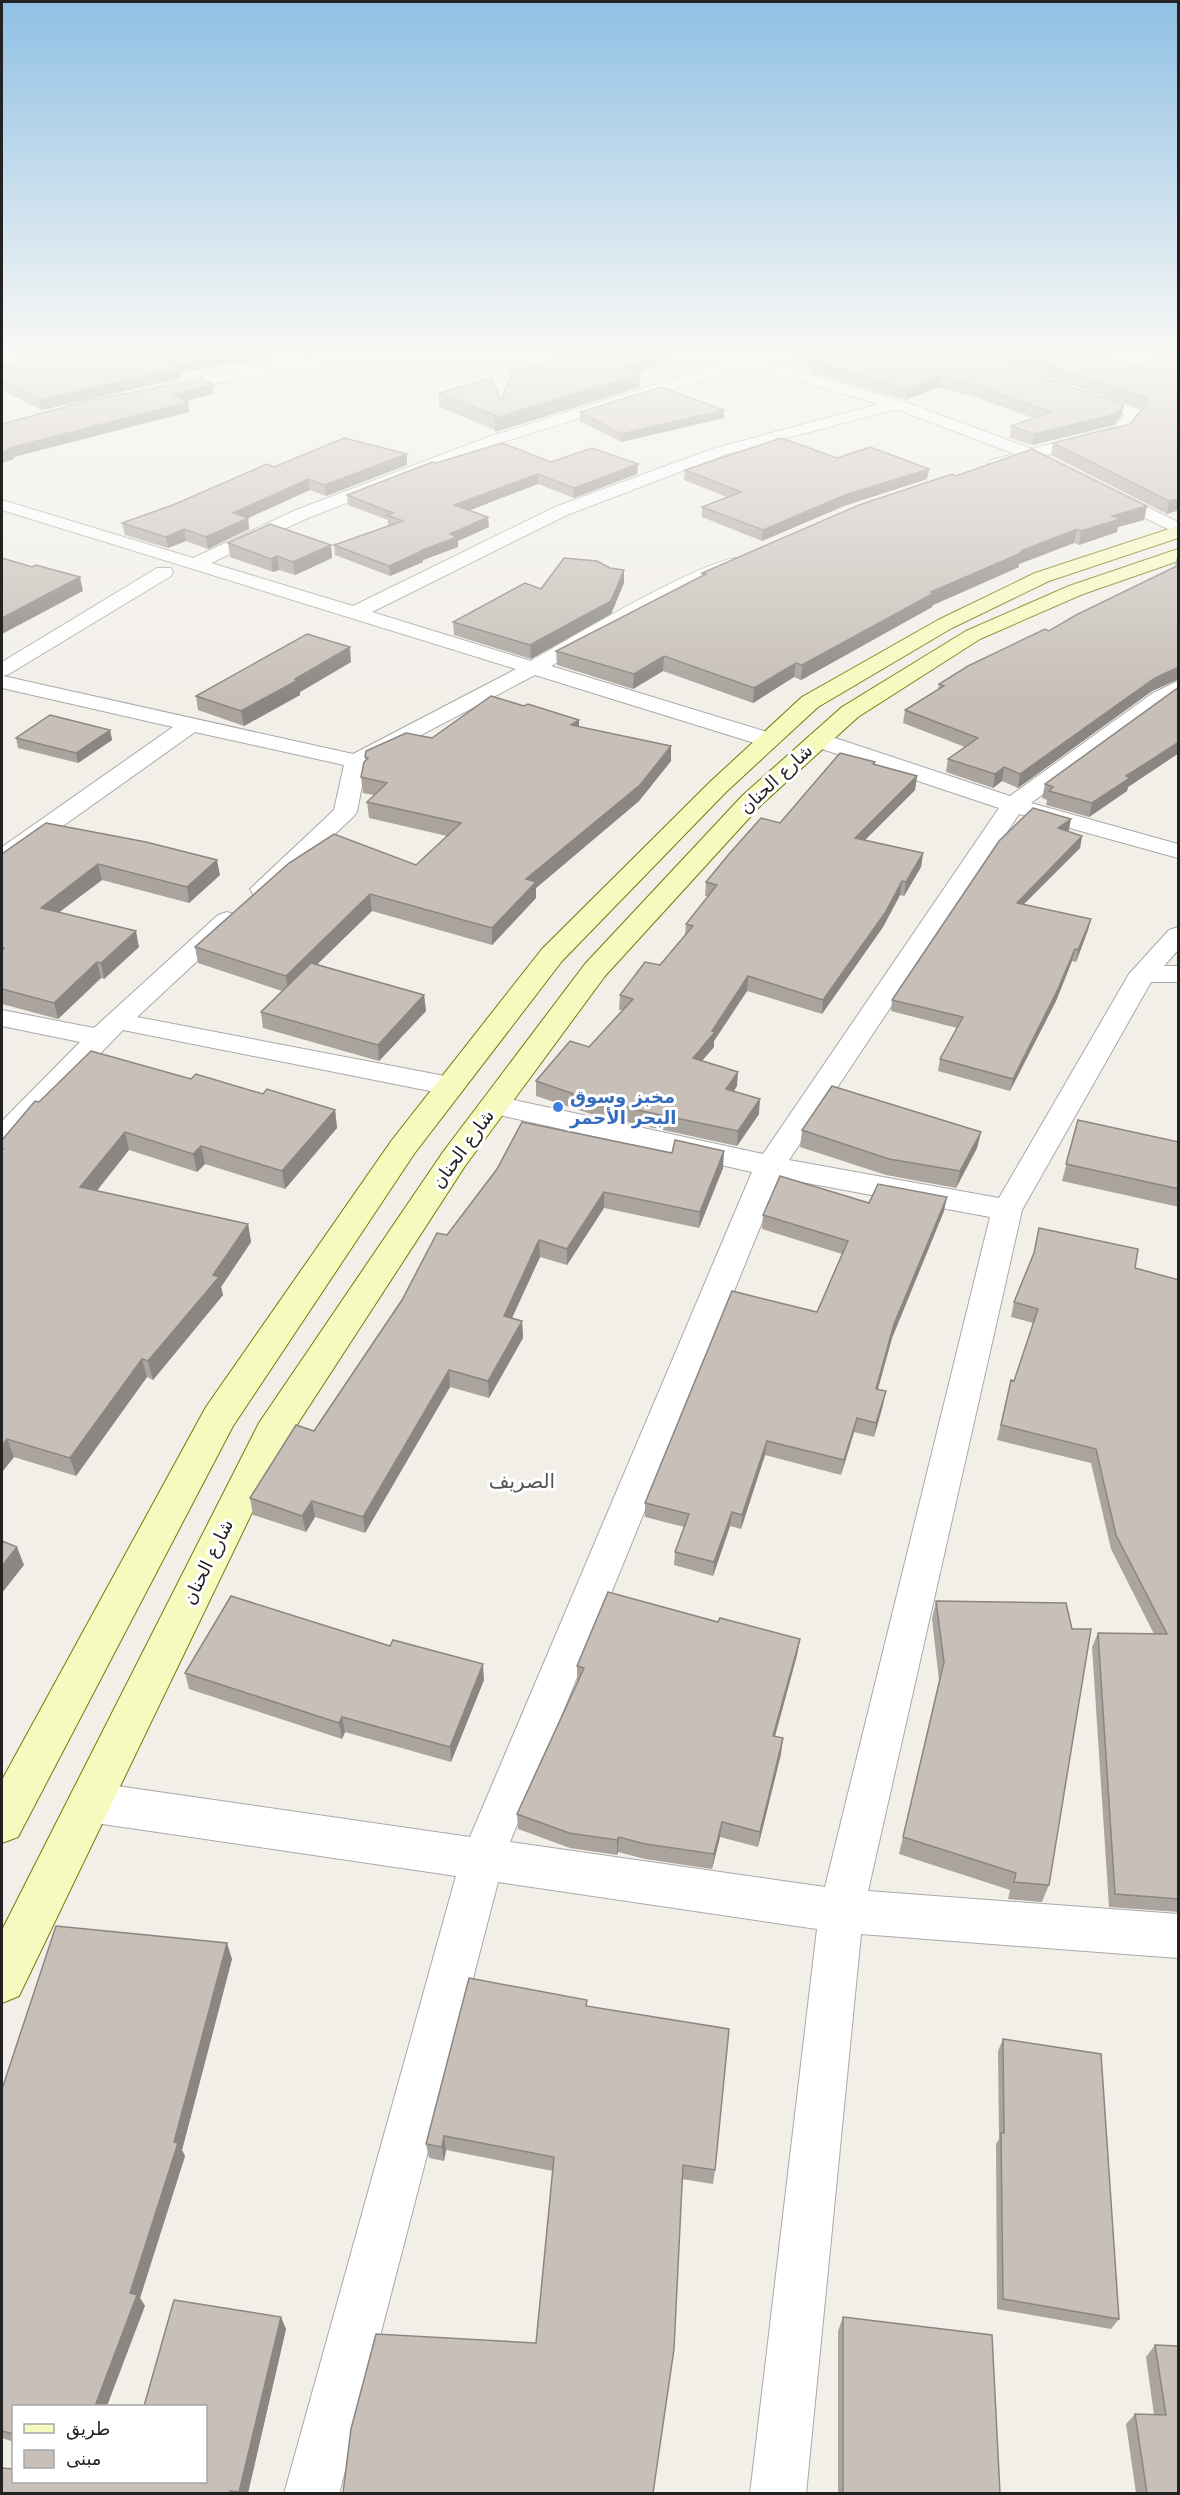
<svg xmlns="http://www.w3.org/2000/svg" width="1180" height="2495" font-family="'DejaVu Sans',Cairo,sans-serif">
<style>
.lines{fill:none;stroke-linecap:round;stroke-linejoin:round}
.minor-casing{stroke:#a9a9a9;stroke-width:2}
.secondary-casing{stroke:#707d05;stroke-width:2}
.minor{fill:#fff;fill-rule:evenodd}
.secondary{fill:#f7fabf;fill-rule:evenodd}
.wall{fill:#aba49e}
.shaded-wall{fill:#8b8681}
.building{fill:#c7bfb8;stroke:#8b8681;stroke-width:1.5}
.shop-dot{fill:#3f7fe0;stroke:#fff;stroke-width:2}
.labels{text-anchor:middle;stroke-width:6;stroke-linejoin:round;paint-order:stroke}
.street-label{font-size:18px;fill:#222;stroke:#fff}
.shop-label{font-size:18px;font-weight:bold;fill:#366cbe;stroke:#fff;text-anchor:start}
.neighbourhood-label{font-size:20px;fill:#555;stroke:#fff}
</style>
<rect width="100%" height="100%" fill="#f2efe9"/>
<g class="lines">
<defs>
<path id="minor" d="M25,352H51L49,355L2,365V357Z
M366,352H410L403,356L295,368L163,394L155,389L163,384L295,360Z
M651,352H699L744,356L752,352H769L759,360L905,402L1032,449L1115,427L1125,415L1077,398L1074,395L1077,392H1087L1141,410L1143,413L1127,433L1045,456L1043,460H1030L997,469L991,468L989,464L991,460L1015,454L896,409L724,455L567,515L372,612L531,661C564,642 715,551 744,558L746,562L744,566L680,593L551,666L777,735L780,740L777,745L769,747L761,745L535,675L366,764L357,812L353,817L271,894L262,896L253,894L250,889L334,810L344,765L195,732L11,863L2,865V847L173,727L2,688V662L157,568H171L173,572L171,576L9,674L3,676L353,754L516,669L2,510V500L193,558L296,510L488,437L725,363L658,356ZM747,366L879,404L712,449L555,507L353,606L211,563L308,518L500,443Z
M1108,488L1178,522V534L1102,497L1099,493L1102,489Z
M1178,681V695L1031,803L1178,844V858L1019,814L789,1160L999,1198L1129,974L1169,930L1178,927V950L1164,966H1178V982H1151L1022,1210L868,1891L1178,1914V1958L861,1934L806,2494H750L817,1929L498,1882L339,2494H284L456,1876L89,1822L74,1816L68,1802L74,1788L89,1782L470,1837L752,1172L495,1114L485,1111L481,1105L485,1099L495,1096L763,1154L999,808L810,745L807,740L810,735L818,733L826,735L1010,796L1153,693ZM780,1178L990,1217L825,1887L510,1842Z
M227,912L236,915L240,920L236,925L137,1017L450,1077L460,1080L464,1086L460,1092L450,1095L123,1030L12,1145L2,1147V1121L80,1042L2,1026V1010L94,1028L218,915Z"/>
<path id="secondary" d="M1178,526V538L1049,581L952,628L818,707L726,792L562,961L414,1154L233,1426L18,1837L2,1843V1780L206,1407L392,1140L542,949L710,782L802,697L938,620L1035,573Z
M1178,549V561L1083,594L980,639L858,717L761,805L605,976L465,1166L287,1440L19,1996L2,2003V1930L259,1423L443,1152L585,964L743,795L842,707L966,631L1069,586Z"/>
</defs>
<use href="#minor" class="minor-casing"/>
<use href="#secondary" class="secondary-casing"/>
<use href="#minor" class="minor"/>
<use href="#secondary" class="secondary"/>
</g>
<path class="wall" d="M787,352H959L1124,405L1121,416L1114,425L1032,445L1010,438L1011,426L1034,418L977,398L939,387L906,400L809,372L810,361L813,360L786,353Z
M967,352H1079L1138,367L1179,356V510L1167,514L1051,455L1053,443L1130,424L1142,409L1004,362Z
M19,353L268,358L180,372L181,378L42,410L2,390V366L21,362Z
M665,359L638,373L640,374V387L495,432V430L439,407V393L501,401Z
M580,412L724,418L621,442L580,421Z
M407,454V465L326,496L310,490L248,518L249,529L208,549L186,541L168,548L125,535L122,523L274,467Z
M837,458L929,469L927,479L844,506L762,541L702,517V507L727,497L684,480L685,470Z
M551,462L638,464L637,474L574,498L538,484L468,510L489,527L458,541V547L423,560V562L390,576L335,555L334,545L389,525H388V520L348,505L347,495L436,463Z
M956,476L1147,506L1144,520L1118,527L1117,532L1079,545L1074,543L1019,564V567L933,605L932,607L801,680L794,677L753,703L663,671L633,689L557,665L556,651L702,576V573Z
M228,543L331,545L332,558L295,575L279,570L273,572L230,557Z
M1179,558V679L1152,691L1018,788L1002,781L993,788L946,772L948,759L965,747L903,723L905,710L938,689L939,684L1049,631L1175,566L1176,559Z
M610,568L624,570V583L611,614L531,659L454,635L453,622L541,589Z
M351,662L300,692V695L244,726L198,710L196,696Z
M1179,687V753L1128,787L1127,791L1089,817L1046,805L1047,800L1042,798L1045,784Z
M579,727L671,746V761L639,801L536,888V898L492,945L372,911L317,964L424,995L426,1011L379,1061L263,1028L261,1012L282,991L198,963L195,947L416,865L447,836L369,818L367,802L374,795L363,793L361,777L366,761L365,757L432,738Z
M110,730L112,740L78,763L18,748L16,738Z
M875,762V764L917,776L915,790L865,840L923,853L921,867L904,896L900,895L883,927L822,1014L747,991L714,1041V1047L702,1061L737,1086L734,1091L759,1114L737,1146L594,1115L536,1096V1081L589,1047L623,1010H619L620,995L660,965L685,935L686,924L708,896H705L706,882L780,823Z
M1069,830L1067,831L1082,836L1080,848L1024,904L1091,919L1088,930L1076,962L1072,961L1056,1001L1010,1091L938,1071L940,1059L957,1028L891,1011L892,1000L999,841Z
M2,854L220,875L189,903L102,880L59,912L139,947L104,979L101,978L58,1019L2,1004Z
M191,1079L335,1110L337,1128L285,1189L205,1164L197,1172L129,1150L97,1191L248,1224L251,1242L221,1287L223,1295L153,1380L147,1377L76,1476L14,1457L2,1472V1140L39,1102Z
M1078,1120L1179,1142V1207L1062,1181Z
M802,1130L981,1132L977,1148L956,1188L886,1175L800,1147Z
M672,1153L723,1168L699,1228L604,1208L567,1265L540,1257L512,1318L522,1321L523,1338L489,1398L450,1387L365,1533L315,1517L306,1532L253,1515L250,1498L314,1431L447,1235Z
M869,1203L944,1211L892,1338L878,1389L883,1405L874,1437L854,1432L841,1475L765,1455L741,1529L730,1526L713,1576L674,1565L675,1552L684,1527L645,1517V1503L817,1312L842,1254L762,1229L763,1215Z
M1039,1228L1135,1268L1179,1280V1912L1109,1907L1092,1647L1098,1633L1154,1634L1111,1549L1091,1463L997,1440L1011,1380L1014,1381L1033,1323L1011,1317L1014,1302L1033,1256Z
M936,1601L1049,1885L1042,1902L1008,1899L1010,1890L899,1854L939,1680L932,1619Z
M718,1622L800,1639L797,1655L775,1736L781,1754L758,1847L720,1837L712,1869L645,1859L618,1852L617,1855L570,1848L518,1829L517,1814L577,1682V1666Z
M185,1673L484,1680L451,1762L345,1732L342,1739L189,1689Z
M232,1959L182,2150L185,2156L140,2298L145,2306L14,2406V2442L2,2438V2089Z
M587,2006L715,2170L713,2184L682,2179L536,2343L553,2171L446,2150L444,2161L429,2158L426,2144Z
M1003,2039L1119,2319L1111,2329L997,2309L996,2144L999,2139L998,2051Z
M843,2317L1000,2493H838V2331Z
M286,2329L248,2493H2L123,2482Z
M1155,2345L1179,2493H1136L1126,2424L1135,2414L1154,2415L1146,2357Z"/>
<path class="shaded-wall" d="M2,352H16L2,355Z
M244,352H267L268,358L180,372L181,378L42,410L39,400L172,364Z
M653,352H665V359L633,376L640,374V387L495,432V418L623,368Z
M941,376L939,387L906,400L907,389Z
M213,385L214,394L174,404L172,394Z
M188,402L189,412L14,457V459L2,463V452L9,448Z
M1124,405L1121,416L1114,425L1032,445L1034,434Z
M724,410V418L621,442V434Z
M407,454V465L326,496L325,485Z
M638,464L637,474L574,498V488Z
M929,469L927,479L844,506L762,541L763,530L845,495Z
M538,474V484L455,516L454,505Z
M308,479L310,490L248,518L249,529L208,549L206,537L233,513Z
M1179,499V510L1167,514L1169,501Z
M1147,506L1144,520L1118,527L1117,532L1079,545L1081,531L1112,516Z
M488,517L489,527L458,541V547L423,560V562L390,576L389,566L420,551L450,534Z
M184,529L186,541L168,548L166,537Z
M1077,529L1074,543L1019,564V567L933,605L932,607L801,680L802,665L931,592L1021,551Z
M331,545L332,558L295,575L293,562Z
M277,556L279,570L273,572L271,559Z
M624,570V583L611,614L531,659L530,645Z
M80,577L83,591L2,634V618Z
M350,647L351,662L300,692V695L244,726L241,711Z
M664,656L663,671L633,689L634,674Z
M796,663L794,677L753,703L754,688Z
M1179,667V679L1152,691L1018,788L1020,774L1155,678Z
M579,720V735L571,725Z
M110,730L112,740L78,763L76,753Z
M1179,742V753L1128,787L1127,791L1089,817L1092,803L1126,776Z
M671,746V761L639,801L536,888V898L492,945V928L526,879Z
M1004,767L1002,781L993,788L995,774Z
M917,776L915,790L853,852L855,838Z
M1071,819L1069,830L1055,839L1058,828Z
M1082,836L1080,848L1014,914L1017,903Z
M923,853L921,867L904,896L906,882Z
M217,860L220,875L189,903L187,887Z
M98,864L102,880L45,923L41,908Z
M902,881L900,895L883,927L822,1014L823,1000Z
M370,894L372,911L288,993L286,976Z
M1091,919L1088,930L1076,962L1078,950Z
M136,931L139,947L104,979L101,963Z
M1075,949L1072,961L1056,1001L1010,1091L1013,1079Z
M97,962L101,978L58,1019L54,1003Z
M748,976L747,991L714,1041V1047L692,1072L693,1058L712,1031Z
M424,995L426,1011L379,1061L378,1045Z
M738,1072L737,1086L725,1103L726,1089Z
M760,1099L759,1114L737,1146L738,1131Z
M335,1110L337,1128L285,1189L282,1171Z
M125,1132L129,1150L85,1205L80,1187Z
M981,1132L977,1148L956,1188L960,1171Z
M201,1146L205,1164L197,1172L193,1154Z
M724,1151L723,1168L699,1228L700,1212Z
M604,1192V1208L567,1265V1249Z
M947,1197L944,1211L892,1338L874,1403L876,1389L894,1324Z
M248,1224L251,1242L221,1287L223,1295L153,1380L148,1361L213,1275Z
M539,1240L540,1257L505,1333L504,1316Z
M522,1321L523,1338L489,1398L488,1381Z
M142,1359L147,1377L76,1476L70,1458Z
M449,1370L450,1387L365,1533L363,1517Z
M886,1391L883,1405L874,1437L876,1423Z
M857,1418L854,1432L841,1475L844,1460Z
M7,1439L14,1457L2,1472V1446Z
M767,1441L765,1455L741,1529L742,1515Z
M312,1501L315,1517L306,1532L302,1516Z
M732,1512L730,1526L713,1576L714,1562Z
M17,1547L24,1565L2,1593V1566Z
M800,1639L797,1655L771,1751L773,1736Z
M483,1664L484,1680L451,1762L450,1747Z
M342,1717L345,1732L342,1739L339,1723Z
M783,1738L781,1754L758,1847L760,1832Z
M722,1822L720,1837L712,1869L714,1854Z
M619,1837L618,1852L617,1855V1840Z
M227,1943L232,1959L182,2150L185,2156L140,2298L145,2306L107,2406H95L130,2293L174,2142Z
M444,2136L446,2150L444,2161L442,2147Z
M281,2317L286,2329L248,2493H240L239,2492Z"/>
<path class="building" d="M27,352H244L172,364L180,368L39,400L2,381V366L32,359L19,353Z
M584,352H653L623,368L640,374L495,418L496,416L439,393L491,378L501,401L512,372Z
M824,352H959L994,361L1124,405L1116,414L1034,434L1011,426L1051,412L978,386L941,376L907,389L810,361L823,357L816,355L825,352Z
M1008,352H1079L1138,367L1173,354L1179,356V499L1169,501L1053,443L1130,424L1147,403L1145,397Z
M201,379L213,385L172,394L188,402L9,448L12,449L2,452V424L87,401Z
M661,387L724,410L621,434L580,412Z
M344,438L407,454L325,485L308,479L233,513L248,518L206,537L184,529L166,537L122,523L173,505L267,464L274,467Z
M781,438L837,458L870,447L929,469L845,495L763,530L702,507L741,492L685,470Z
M502,443L551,462L592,448L638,464L574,488L538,474L454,505L488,517L450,534L457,537L420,551H422L389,566L334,545L403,521L387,515L393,513L347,495L432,462L436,463Z
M1032,449L1147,506L1112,516L1120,519L1081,531L1077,529L1021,551V553L931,592L934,593L802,665L796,663L754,688L664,656L634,674L556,651L706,574L702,573L859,505L952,474L956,476Z
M270,524L331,545L293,562L277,556L271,559L228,543Z
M2,558L32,567L36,565L80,577L2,618Z
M564,558L597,561L610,568L624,570L611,601L530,645L453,622L525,583L541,589Z
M1179,565V667L1155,678L1020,774L1004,767L995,774L948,759L978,738L905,710L944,686L939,684L968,666L1045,629L1049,631L1076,615Z
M307,634L350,647L295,679L298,680L241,711L196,696Z
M1179,687V742L1126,776L1130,778L1092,803L1049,791L1053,787L1045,784Z
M491,696L524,706L528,704L579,720L571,725L671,746L640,785L526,879L536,882L492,928L370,894L286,976L195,947L289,863L334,834L416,865L461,823L367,802L387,783L361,777L364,762L368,758L365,757L366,751L406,733L432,738Z
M50,715L110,730L76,753L16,738Z
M840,753L875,762L873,764L917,776L855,838L923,853L906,882L902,881L885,913L823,1000L748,976L712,1031L715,1032L693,1058L738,1072L726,1089L760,1099L738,1131L594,1101L536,1081L570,1041L589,1047L633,999L620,995L645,962L660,965L693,926L686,924L717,885L706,882L729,854L761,818L780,823Z
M1033,808L1071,819L1058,828L1082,836L1017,903L1091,919L1078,950L1075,949L1058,989L1013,1079L940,1059L963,1017L892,1000L999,841Z
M46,823L146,842L217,860L187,887L98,864L41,908L136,931L101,963L97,962L54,1003L2,989V951L4,948L2,947V854Z
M311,963L424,995L378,1045L261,1012Z
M91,1051L191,1079L196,1074L263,1094L267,1089L335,1110L282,1171L201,1146L193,1154L125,1132L80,1187L248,1224L213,1275L219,1277L148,1361L142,1359L70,1458L7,1439L2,1446V1150L3,1149H2V1140L35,1101L39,1102Z
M832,1086L981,1132L960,1171L889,1159L802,1130Z
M1078,1120L1179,1142V1189L1066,1164Z
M522,1122L672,1153L675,1140L724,1151L700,1212L604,1192L567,1249L539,1240L504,1316L522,1321L488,1381L449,1370L363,1517L312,1501L302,1516L250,1498L296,1425L314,1431L402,1300L437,1233L447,1235L497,1169Z
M780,1176L869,1203L878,1184L947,1197L894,1324L876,1389L886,1391L876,1423L857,1418L844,1460L767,1441L742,1515L732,1512L714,1562L675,1552L689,1514L645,1503L732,1291L817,1312L848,1241L763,1215Z
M1039,1228L1138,1249L1135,1268L1179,1280V1899L1115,1894L1098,1633L1167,1634L1116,1535L1096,1449L1001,1425L1011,1380L1014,1381L1038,1309L1014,1302L1034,1253Z
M2,1541L17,1547L2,1566Z
M608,1592L718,1622L720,1618L800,1639L773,1736L783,1738L760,1832L722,1822L714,1854L645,1844L619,1837L617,1840L569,1833L517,1814L584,1668L577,1666Z
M231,1596L390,1646L393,1640L483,1664L450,1747L342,1717L339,1723L185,1673Z
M936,1601L1066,1603L1072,1629H1091L1049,1885L1014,1882L1016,1873L903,1837L944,1662Z
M56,1926L227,1943L174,2142L178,2143L130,2293L137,2295L95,2406H14V2434L2,2431V2089Z
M469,1978L587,2000L586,2006L729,2029L715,2170L683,2165L674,2349L653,2493H343L351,2429L376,2334L536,2343L554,2157L444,2136L442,2147L426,2144Z
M1003,2039L1101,2054L1119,2319L1003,2299L1001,2133H1004Z
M174,2300L281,2317L239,2492L230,2491L229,2493H2V2468L14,2469V2481H206V2406H144Z
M843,2317L992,2335L1000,2493H843Z
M1155,2345L1179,2346V2493H1147L1135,2414L1166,2415Z"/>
<linearGradient id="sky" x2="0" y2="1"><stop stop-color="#8fc0e4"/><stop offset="0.5" stop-color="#f9f8f5"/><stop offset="1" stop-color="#f9f8f5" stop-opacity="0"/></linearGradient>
<rect width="1180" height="701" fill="url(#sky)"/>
<circle class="shop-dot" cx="558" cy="1107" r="6"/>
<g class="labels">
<g class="street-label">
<text transform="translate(776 779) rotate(-43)" y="6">شارع الحنان</text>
<text transform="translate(463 1149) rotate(-54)" y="6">شارع الحنان</text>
<text transform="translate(208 1562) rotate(-64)" y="6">شارع الحنان</text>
</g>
<g class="shop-label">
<text x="570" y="1103">مخبز وسوق<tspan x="570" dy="21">البحر الأحمر</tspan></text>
</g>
<g class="neighbourhood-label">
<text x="522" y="1488">الصريف</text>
</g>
</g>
<rect width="1180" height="2495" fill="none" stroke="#222222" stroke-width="6"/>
<rect x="12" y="2405" width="195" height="78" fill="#ffffff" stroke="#a7a7a7" stroke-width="1.5"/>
<rect x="24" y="2424" width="30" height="9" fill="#f7fabf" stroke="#a7a7a7" stroke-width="1.5"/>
<text x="66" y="2435" font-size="18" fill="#222222">طريق</text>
<rect x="24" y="2450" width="30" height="18" fill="#c7bfb8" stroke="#a7a7a7" stroke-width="1.5"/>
<text x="66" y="2465" font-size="18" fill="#222222">مبنى</text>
</svg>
